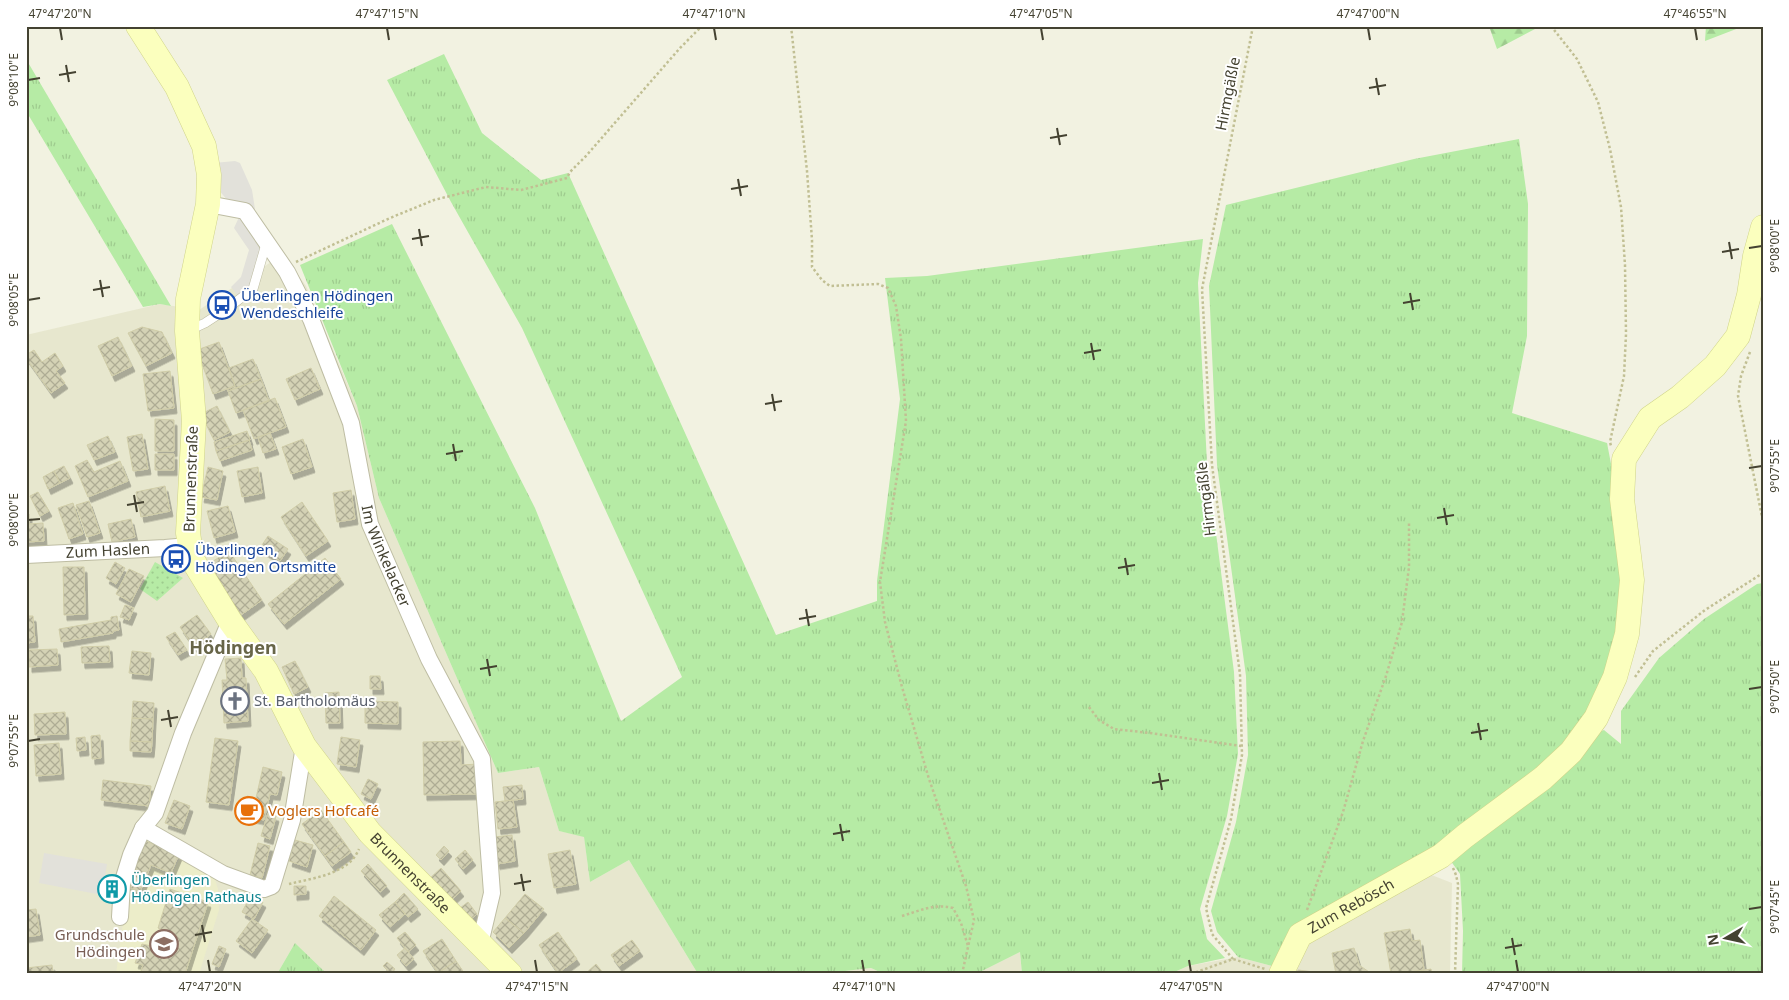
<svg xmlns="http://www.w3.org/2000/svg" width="1789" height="1000" font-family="'Noto Sans',sans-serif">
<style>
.residential{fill:#e7e7ce}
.education{fill:#ecedc9}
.grass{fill:url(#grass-tufts)}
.forest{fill:url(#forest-firs)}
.park{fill:url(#park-dots)}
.parking{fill:#e2e1da}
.building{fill:url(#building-cross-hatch);stroke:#d0cda8;filter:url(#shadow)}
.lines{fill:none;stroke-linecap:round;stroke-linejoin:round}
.lane-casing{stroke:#bebda3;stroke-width:10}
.street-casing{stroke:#bebda3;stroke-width:18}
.secondary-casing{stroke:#d0d48a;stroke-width:25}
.path{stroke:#c1bf93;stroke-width:2.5;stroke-dasharray:2.5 2.5;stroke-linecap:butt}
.lane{stroke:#fff;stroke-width:9}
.street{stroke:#fff;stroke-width:16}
.secondary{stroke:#fbffbe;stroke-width:24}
.ticks{fill:none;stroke:#444231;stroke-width:2}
.labels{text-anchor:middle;stroke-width:4;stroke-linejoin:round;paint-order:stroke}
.street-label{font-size:15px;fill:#444231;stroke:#fff}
.transit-label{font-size:15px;fill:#164399;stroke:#fff;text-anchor:start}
.worship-label{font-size:15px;fill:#5b616d;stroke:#fff;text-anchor:start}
.food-label{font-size:15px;fill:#c56008;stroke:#fff;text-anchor:start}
.culture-label{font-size:15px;fill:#0d838f;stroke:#fff;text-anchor:start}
.education-label{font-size:15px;fill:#785e54;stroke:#fff;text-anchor:end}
.quarter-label{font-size:18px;font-weight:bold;fill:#676548;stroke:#fff}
.neatline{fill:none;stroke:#444231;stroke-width:2}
.ticks-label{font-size:12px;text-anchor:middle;fill:#444231}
</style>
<defs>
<pattern id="grass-tufts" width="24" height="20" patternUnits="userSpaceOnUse" patternTransform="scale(1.25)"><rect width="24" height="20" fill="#b6eba5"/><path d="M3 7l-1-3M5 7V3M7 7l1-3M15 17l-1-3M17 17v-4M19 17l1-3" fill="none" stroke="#9ecb8e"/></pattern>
<pattern id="forest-firs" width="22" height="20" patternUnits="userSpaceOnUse" patternTransform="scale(1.25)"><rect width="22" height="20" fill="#b6eba5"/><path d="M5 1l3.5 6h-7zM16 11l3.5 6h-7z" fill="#9ecb8e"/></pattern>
<pattern id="park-dots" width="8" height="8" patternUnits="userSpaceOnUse" patternTransform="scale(1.25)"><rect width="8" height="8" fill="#b6eba5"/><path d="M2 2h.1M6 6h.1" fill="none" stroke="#9ecb8e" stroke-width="1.8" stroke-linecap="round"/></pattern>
<pattern id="building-cross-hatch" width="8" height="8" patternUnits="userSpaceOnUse" patternTransform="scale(1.25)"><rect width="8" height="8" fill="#d4d2b5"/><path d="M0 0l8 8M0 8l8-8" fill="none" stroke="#aeac94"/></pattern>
<filter id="shadow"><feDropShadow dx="3" dy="5.5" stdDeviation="0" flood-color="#0004"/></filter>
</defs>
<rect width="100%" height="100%" fill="#f2f2e1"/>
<path class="residential" d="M283,254L306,286L357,406L379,498L498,773L539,767L559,831L584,836L590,882L629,860L698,974H330L324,971L295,943L277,974H26V335L160,304L199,310Z
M1429,874L1452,883L1450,974H1170L1188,966L1238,957L1279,968L1304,939Z
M1020,952L1022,974H976Z
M871,968L884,974H819Z"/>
<path class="education" d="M181,856L213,873L218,889L219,910L199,974H116L124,915L129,889L142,893L152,867L171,876Z"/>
<path class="grass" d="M444,54L482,133L541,180L568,173L776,635L877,601V581L900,399L885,278L927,276L1203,239L1198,283L1207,464L1234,672L1238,754L1227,816L1200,909L1207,939L1225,958L1188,966L1170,974H1022L1020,952L976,974H884L871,968L819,974H698L629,860L590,882L584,837L559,831L539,767L498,773L379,498L357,406L300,265L392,224L535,508L621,721L682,677L522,328L451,202L387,80Z
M26,59L171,306L160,304L143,307L26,111Z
M1519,139L1528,204L1527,336L1512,413L1607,443L1612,469L1627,578L1611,673L1569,748L1437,855L1354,900L1279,968L1238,957L1217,932L1211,911L1236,822L1248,755L1246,676L1217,465L1209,286L1226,205L1414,159Z
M1763,583V974H1462L1463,931L1460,874L1448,857L1589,736L1604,730L1621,744V711L1659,658L1704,619L1757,584Z
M295,943L324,971V974H277Z"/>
<path class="forest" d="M1489,26H1534L1535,29L1497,49Z
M1706,26H1744L1705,41Z"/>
<path class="park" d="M155,562L183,578L157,601L140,589Z"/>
<path class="parking" d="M235,161L240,163L252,190L255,209L252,225L265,245L251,286L238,296L231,287L241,277L249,250L234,228L240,215L217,188L214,163Z
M44,853L107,864L102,895L39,883Z"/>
<path class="building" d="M142,327L162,332L172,353L146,366L128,333Z
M118,337L132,366L112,376L98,346Z
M219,342L235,386L213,394L197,350Z
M34,350L42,362L55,353L63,366L56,371L65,383L51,393L26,358V355Z
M253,359L261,379L228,391L227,389L235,386L229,368Z
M311,368L320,389L295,400L286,379Z
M170,371L174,408L148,411L143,374Z
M261,379L269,401L236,413L228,391Z
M275,398L286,427L254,439L243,410Z
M217,406L230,432L214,440L201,414Z
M155,419L174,420V451H155Z
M247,431L250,440L216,451L214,442Z
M270,433L276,449L263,453L258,437Z
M142,434L148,469L133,471L127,437Z
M108,436L115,452L94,460L87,445Z
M303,439L312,467L291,474L282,447Z
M249,440L252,450L220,461L216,451Z
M155,454H174V470H155Z
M87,460L94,472L120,461L128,481L88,497L75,466Z
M64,466L70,478L60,483L54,471Z
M208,467L223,471L217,500L201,497Z
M258,467L262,493L242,497L237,471Z
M54,471L60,483L48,489L43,477Z
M165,486L170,511L141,517L136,492Z
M351,490L355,519L337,522L333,493Z
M38,492L49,511L40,516L30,496Z
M89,501L100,533L87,537L76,505Z
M302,502L328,541L306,556L281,517Z
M73,503L83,534L69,539L58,508Z
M228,506L235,532L214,538L207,511Z
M26,514H29V524L43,523L44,541L26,542Z
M131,519L135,537L112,542L108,524Z
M268,536L288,549L280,561L260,548Z
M229,551L262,600L241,615L207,565Z
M325,558L341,579L284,624L268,604Z
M115,562L125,568L116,584L106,578Z
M63,567H84L85,614L64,615Z
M129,569L144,576L131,602L116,594Z
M125,605L134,608L129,620L120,617Z
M197,615L211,634L194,647L180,627Z
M26,616H33L35,642L26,643Z
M117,616L119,630L113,631V633L61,642L59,629L111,620V617Z
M175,632L187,650L178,655L166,637Z
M109,646L110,662L82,663L81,647Z
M57,649L58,665L29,667V650Z
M132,651L151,653L149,675L129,673Z
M241,658L242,678H246L248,721L224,723L222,680H227L225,659Z
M295,661L308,687L294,694L282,667Z
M370,676H380L381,689H370Z
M339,692L340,723H326L325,693Z
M133,701L154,703L153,719L132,718Z
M365,701L398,702V724L365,723Z
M65,712L66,734L35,735L34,714Z
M132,718L153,719L152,742L130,741Z
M100,735L101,758L92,759L91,736Z
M85,737L86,750L77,751L76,738Z
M341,737L360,740L356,767L337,764Z
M215,738L238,741L229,805L206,802Z
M130,741L152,742L151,752L130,751Z
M460,741L461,765L478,764V794L424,795L423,742Z
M59,743L61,774L36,776L34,745Z
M263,767L282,772L277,795L270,794L264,820L242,815L247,796L256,798Z
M368,779L378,784L371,799L361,794Z
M103,780L151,786L149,806L101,800Z
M522,785L523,799L505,801L503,787Z
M174,800L190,806L182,829L165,823Z
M513,800L517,827L498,829L495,802Z
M321,810L344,842L325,856L302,824Z
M268,813L276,816L270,839L261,836Z
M512,835L515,861L497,864L494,837Z
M143,840L179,854L171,873L151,865L140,892L125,886Z
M295,840L313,845L307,867L289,861Z
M344,842L351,852L332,866L325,856Z
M258,843L270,846L262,878L250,875Z
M444,846L449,851L441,860L436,855Z
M465,850L473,860L463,869L455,859Z
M570,850L576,884L554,888L548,854Z
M368,864L387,886L380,892L361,871Z
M441,868L461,891L449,902L429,879Z
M294,886H306V894L294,895Z
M170,889L208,902L185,974H140L143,965L135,963L142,944L161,948L166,931L158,928Z
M404,893L418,909L408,917L395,902Z
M525,894L544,909L524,933L505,918Z
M251,895L263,902L254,919L242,912Z
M334,896L376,930L361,950L319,916Z
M395,902L405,914L390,927L379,915Z
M468,902L477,914L470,920L460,908Z
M36,909L40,935L26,937V910Z
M505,918L524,933L509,948L493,932Z
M252,919L268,930L252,953L236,941Z
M1410,929L1412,941L1420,940L1424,970L1391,974L1384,933Z
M405,932L416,945L408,952L397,938Z
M558,932L577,959L558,973L539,945Z
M442,939L456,961L438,973L423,951Z
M632,940L640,951L619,966L611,955Z
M219,946L226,949L219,967L212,964Z
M405,948L414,959L406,966L397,955Z
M1354,948L1359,965L1372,974H1336L1332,953Z
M456,961L465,974H439L438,973Z
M387,962L395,969L391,974L383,966Z
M596,964L604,974H585Z
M52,965L53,974H26V968Z
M1431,969L1432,974H1413V972Z
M1298,970L1323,973V974H1297Z"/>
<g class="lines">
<defs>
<path id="lane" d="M190,330L205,323L225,310L253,289L266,244"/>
<g id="street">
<path id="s1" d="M208,204L245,211L287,272L311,319L351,423L370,524L429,659L482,759L492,893L480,944"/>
<path id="s2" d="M26,555L165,548L189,546"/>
<path d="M143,828L223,874L264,889L272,886L292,820L304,746"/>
<path d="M120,917L122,884L131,855L143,828L155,813L183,733L230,621"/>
</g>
<g id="secondary">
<path id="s3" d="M138,26L177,87L204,146L209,175L208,204L188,299L187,331L194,421L188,533L192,559L230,621L266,671L304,746L370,833L510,974"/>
<path id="s4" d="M1281,974L1300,935L1441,856L1465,836L1543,778L1571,752L1596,718L1615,677L1627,634L1632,580L1622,499L1624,459L1650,418L1680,397L1715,366L1738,336L1749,295L1755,256L1763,227"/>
</g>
</defs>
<use href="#lane" class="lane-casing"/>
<use href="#street" class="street-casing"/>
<use href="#secondary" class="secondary-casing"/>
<path class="path" d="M791,26L807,171L812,240V267L822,280L830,286L878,284L888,288L896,306L901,339L906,421L880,582L885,622L902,687L929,779L966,886L974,920L962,974
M1551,26L1577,59L1598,102L1610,149L1621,207L1625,265L1626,334L1624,376L1610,442L1611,446
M296,262L390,218L434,200L486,187L521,190L567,178L570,172L586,156L680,48L702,26
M1750,352L1741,376L1738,396L1763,522
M1635,677L1653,651L1705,610L1763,573
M1089,707L1099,720L1114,729L1150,733L1241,746
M1453,868L1456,875L1458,884L1455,974
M289,884C309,879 334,876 350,862C354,859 357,853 359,849
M1307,910L1343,812L1363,741L1386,676L1402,622L1409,567V522
M902,916C919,911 935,903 953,908L961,923L968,946
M1233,959L1212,934L1206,908L1231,819L1242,755L1240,674L1212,465L1202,289L1253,26
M1191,974L1233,959L1265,969"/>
<use href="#lane" class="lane"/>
<use href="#street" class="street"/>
<use href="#secondary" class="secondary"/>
</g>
<path class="ticks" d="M60,28L62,40M387,28L389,40M714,28L716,40M1041,28L1043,40M1368,28L1370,40M1695,28L1697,40M66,65L69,82M59,75L76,72M1376,78L1379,95M28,80L40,78M1369,88L1386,85M1057,128L1060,145M1050,138L1067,135M738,179L741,196M731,189L748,186M419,229L422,246M412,239L429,236M1729,242L1732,259M1749,248L1762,246M1722,252L1739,249M100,280L103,297M93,290L110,287M1410,293L1413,310M28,300L40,298M1403,303L1420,300M1091,343L1094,360M1084,353L1101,350M772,394L775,411M765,404L782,401M453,444L456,461M446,454L463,451M1749,468L1762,466M134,495L137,512M127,505L144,502M1444,508L1447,525M1437,518L1454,515M28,520L40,519M1125,558L1128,575M1118,568L1135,565M806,609L809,626M799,619L816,616M487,659L490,676M480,669L497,666M1749,689L1762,687M168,710L171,727M161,720L178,717M1478,723L1481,740M1471,733L1488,730M28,741L40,739M1159,773L1162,790M1152,783L1169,780M840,824L843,841M833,834L850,831M521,874L524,891M514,884L531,881M1749,909L1762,907M202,925L205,942M195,935L212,932M1512,938L1515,955M1505,948L1522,945M208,960L210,972M535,960L537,972M862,960L864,972M1189,960L1191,972M1516,960L1518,972"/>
<defs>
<symbol id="bus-ring" viewBox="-11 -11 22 22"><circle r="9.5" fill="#fff" stroke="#1a4fb4" stroke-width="1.5"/><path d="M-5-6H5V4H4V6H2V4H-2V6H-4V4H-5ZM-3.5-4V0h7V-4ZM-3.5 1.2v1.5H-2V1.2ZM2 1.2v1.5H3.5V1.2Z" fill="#1a4fb4"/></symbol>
<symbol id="church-ring" viewBox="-11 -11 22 22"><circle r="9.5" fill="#fff" stroke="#6b7280" stroke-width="1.5"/><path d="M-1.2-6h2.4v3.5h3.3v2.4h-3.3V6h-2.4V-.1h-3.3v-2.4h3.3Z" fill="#6b7280"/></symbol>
<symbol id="cafe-ring" viewBox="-11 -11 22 22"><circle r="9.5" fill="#fff" stroke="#e8710a" stroke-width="1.5"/><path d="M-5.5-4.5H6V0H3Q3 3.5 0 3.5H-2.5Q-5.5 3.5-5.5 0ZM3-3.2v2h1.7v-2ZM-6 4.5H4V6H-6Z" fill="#e8710a"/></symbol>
<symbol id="building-ring" viewBox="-11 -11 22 22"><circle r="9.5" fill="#fff" stroke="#0f9aa8" stroke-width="1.5"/><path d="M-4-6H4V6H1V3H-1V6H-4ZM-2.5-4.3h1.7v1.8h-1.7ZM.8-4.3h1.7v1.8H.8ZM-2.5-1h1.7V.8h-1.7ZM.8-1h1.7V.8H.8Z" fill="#0f9aa8"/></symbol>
<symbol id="school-ring" viewBox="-11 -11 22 22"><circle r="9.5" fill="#fff" stroke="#8d6e63" stroke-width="1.5"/><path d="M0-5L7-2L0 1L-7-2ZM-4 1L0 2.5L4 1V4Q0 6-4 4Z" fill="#8d6e63"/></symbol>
</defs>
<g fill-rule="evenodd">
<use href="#bus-ring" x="206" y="289" width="32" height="32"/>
<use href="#bus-ring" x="160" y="543" width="32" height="32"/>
<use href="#church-ring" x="219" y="685" width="32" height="32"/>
<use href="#cafe-ring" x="233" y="795" width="32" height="32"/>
<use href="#building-ring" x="96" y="873" width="32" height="32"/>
<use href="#school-ring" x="148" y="928" width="32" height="32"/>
</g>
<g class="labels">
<g class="street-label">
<text transform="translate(1228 94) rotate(-79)" y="5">Hirmgäßle</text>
<text transform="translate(191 479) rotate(-88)" y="5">Brunnenstraße</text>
<text transform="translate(1206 499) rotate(-97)" y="5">Hirmgäßle</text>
<text dy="5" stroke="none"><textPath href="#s2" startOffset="82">Zum Haslen</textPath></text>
<text dy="5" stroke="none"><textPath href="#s1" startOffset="414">Im Winkelacker</textPath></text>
<text dy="5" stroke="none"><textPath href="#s3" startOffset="938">Brunnenstraße</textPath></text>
<text dy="5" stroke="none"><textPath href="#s4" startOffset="102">Zum Rebösch</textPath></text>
</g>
<g class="transit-label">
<text x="241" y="301">Überlingen Hödingen<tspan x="241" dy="17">Wendeschleife</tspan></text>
<text x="195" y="555">Überlingen,<tspan x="195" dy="17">Hödingen Ortsmitte</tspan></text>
</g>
<g class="worship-label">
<text x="254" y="706">St. Bartholomäus</text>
</g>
<g class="food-label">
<text x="268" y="816">Voglers Hofcafé</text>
</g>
<g class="culture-label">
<text x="131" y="885">Überlingen<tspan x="131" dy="17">Hödingen Rathaus</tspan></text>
</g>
<g class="education-label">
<text x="145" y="940">Grundschule<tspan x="145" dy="17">Hödingen</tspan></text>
</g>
<g class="quarter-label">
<text x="233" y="654">Hödingen</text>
</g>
</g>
<rect width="1789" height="1000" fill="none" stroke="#ffffff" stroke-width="55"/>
<g transform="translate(1726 938) rotate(261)" stroke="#ffffff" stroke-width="4" paint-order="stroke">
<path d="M0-4L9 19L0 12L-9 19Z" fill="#444231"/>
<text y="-8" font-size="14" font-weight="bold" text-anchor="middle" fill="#444231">N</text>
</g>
<rect x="28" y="28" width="1734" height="944" class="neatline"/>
<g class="ticks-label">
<text x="60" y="18">47°47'20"N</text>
<text x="387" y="18">47°47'15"N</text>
<text x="714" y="18">47°47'10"N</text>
<text x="1041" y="18">47°47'05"N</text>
<text x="1368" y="18">47°47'00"N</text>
<text x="1695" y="18">47°46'55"N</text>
<text transform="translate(14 80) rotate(-90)" y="4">9°08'10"E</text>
<text transform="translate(1775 246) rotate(-90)" y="4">9°08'00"E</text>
<text transform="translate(14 300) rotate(-90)" y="4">9°08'05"E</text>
<text transform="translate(1775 466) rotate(-90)" y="4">9°07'55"E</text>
<text transform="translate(14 520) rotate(-90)" y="4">9°08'00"E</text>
<text transform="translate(1775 687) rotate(-90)" y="4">9°07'50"E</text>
<text transform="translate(14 741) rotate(-90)" y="4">9°07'55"E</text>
<text transform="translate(1775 907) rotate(-90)" y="4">9°07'45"E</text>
<text x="210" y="991">47°47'20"N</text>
<text x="537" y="991">47°47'15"N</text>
<text x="864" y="991">47°47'10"N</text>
<text x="1191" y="991">47°47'05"N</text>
<text x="1518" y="991">47°47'00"N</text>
</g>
</svg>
